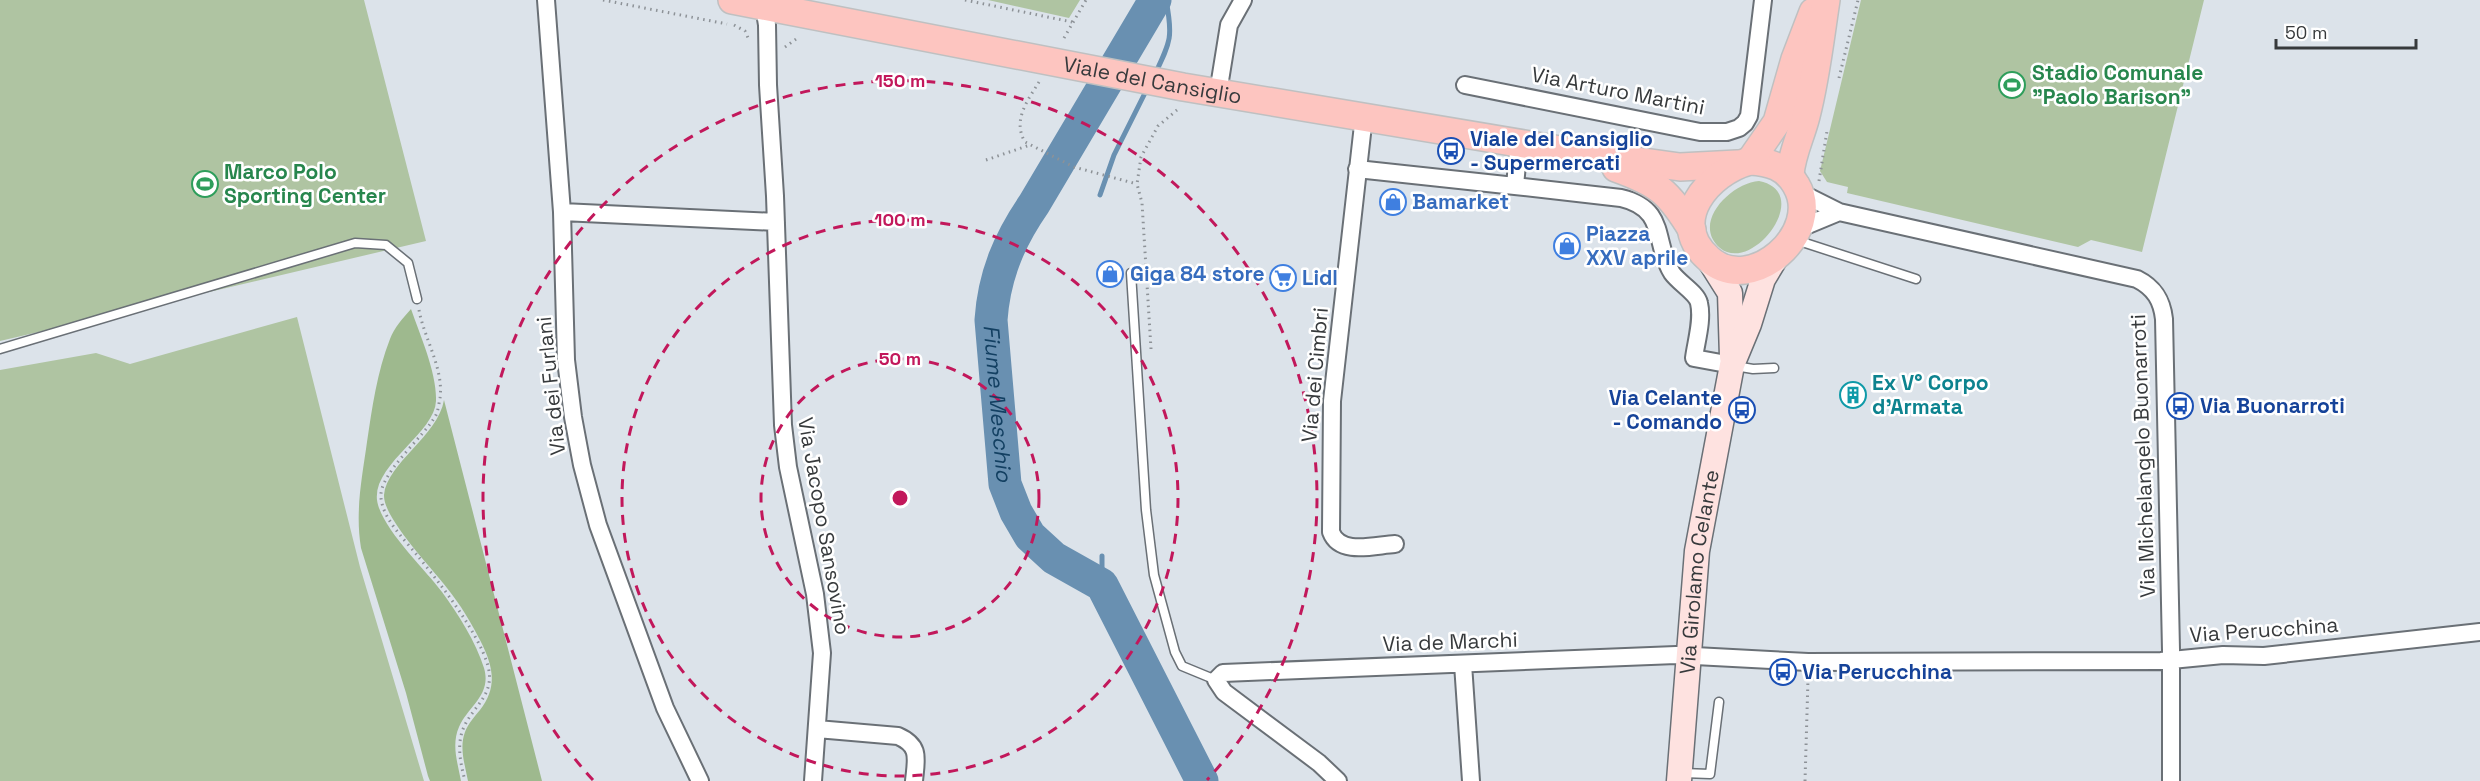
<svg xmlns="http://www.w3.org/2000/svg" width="2480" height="781" font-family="'Space Grotesk',sans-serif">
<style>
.green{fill:#afc4a2}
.forest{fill:#9eb98e}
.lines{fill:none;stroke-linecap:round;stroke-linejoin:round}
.stream{stroke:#6990b1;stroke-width:5}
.river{stroke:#6990b1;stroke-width:33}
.service-casing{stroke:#6a7076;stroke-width:11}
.minor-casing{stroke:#6a7076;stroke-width:20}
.secondary-casing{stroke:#6a7076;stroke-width:27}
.primary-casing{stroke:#bfc0c1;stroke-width:30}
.path{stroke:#8d9297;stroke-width:3;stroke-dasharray:1.5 4.5;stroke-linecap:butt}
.service{stroke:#fff;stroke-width:8}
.minor{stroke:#fff;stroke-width:16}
.secondary{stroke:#fee2e0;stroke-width:24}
.primary{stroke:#fdc5c0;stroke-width:27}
.ring{fill:none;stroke:#c2185b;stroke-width:3;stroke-dasharray:10 8}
.labels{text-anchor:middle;stroke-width:5;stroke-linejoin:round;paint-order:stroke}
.leisure-label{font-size:21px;font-weight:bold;fill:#27864d;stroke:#fff;text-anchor:start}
.street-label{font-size:21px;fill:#373a3c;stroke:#fff}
.transit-label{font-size:21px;font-weight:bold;fill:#164399;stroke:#fff;text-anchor:start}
.shop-label{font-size:21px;font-weight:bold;fill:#366cbe;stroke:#fff;text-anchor:start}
.culture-label{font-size:21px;font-weight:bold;fill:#0d838f;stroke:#fff;text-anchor:start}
.water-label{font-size:22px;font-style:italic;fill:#134062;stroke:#fff}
.centre{fill:#c2185b;stroke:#fff;stroke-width:3}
.ring-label{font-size:18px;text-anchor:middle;font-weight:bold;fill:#c2185b;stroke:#fff;stroke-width:5;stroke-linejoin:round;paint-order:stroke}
</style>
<rect width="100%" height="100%" fill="#dce3ea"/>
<path class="green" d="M0,0H364L426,241L0,341Z
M988,0H1080L1069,18Z
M1861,0H2204L2142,252L2091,240L2078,247L1847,193L1848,187L1827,182L1820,171Z
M1759,181C1815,192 1752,275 1720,248C1691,223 1731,183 1759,181Z
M297,317L360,567L424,781H0V370L96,353L130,364Z"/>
<path class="forest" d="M411,309C420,335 437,373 436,401C435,433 373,464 377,500C381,528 425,569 442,592C458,614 476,642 484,668C492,695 468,706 459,727C451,745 458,764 461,781H430L428,776L406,693L361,548C355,512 362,478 367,442C372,408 377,372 390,339C394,328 403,318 411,309Z
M444,400L542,781H468C465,765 459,748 465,732C468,724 475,716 480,710C498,687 493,666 481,642C472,624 460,604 447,588C432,568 383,518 384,495C387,463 438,436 444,400Z"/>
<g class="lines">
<path class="stream" d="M1155,74C1171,41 1173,36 1166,0
M1100,195L1114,155L1148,87
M1102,556V585"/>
<path class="river" id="s1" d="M1155,0L1034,204C1009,240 994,276 991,320L1005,484L1016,512L1030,536L1054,558L1102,585L1202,781"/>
<defs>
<path id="service" d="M1796,240L1916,279
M1131,273L1146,510L1154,575L1175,652L1182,666L1216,680
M0,349L355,243L386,245L408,263L417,299
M1735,366L1753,369L1774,368
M1683,773L1710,774L1719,702"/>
<path id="minor" d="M546,0L562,212L566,360L573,417L582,465L598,525L665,708L700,781
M763,0L767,25L768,85L775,196L783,425L788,467L815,594L822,653L813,781
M1465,85L1700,132H1727L1739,128L1745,123L1749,116L1763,0
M1218,93L1229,25L1243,0
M1364,116L1332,401L1331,532C1340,556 1375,545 1395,544
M1519,142L1515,186L1621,198C1668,209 1653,243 1672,273C1679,283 1697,293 1699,303C1703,320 1696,342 1694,358L1732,365
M1357,169L1515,186
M1801,193L1839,212L2137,279C2155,288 2162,301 2164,319L2171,650V781
M562,212L776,222
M1798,229L1839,212
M1463,664L1471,781
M817,729L898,736C921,746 916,759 914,781
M1338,781L1319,763L1224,692L1216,680L1223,673L1676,655L1808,662L2161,661L2223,655L2264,656L2480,632"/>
<g id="secondary">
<path d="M1708,258L1730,293L1732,357"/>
<path id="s2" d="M1679,781L1697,551L1732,365L1749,324L1763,279L1778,254"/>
</g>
<g id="primary">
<path id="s3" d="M732,0L1183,87L1572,152L1680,167L1737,164"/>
<path d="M1750,161C1770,162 1786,167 1796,185C1824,232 1751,297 1709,259C1666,222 1708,172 1750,161Z"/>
<path d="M1750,161L1777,122L1795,59L1813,12"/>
<path d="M1616,168C1658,183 1669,192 1692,230"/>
<path d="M1790,174C1792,153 1801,136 1806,116C1816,78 1820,39 1826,0"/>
</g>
</defs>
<use href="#service" class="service-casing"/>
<use href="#minor" class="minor-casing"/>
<use href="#secondary" class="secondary-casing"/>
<use href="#primary" class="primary-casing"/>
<path class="path" d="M603,0L727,24
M965,0L1072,22
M734,25L745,31L749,40
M1064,38L1086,0
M785,47L799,37
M1839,78L1858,0
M1039,82C1028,100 1012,120 1025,142L1074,167L1137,184
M986,160L1030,145
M1819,181L1827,131
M419,310C424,338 444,369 440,398C439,403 438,411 436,415C425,436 378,474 381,498C383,519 404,539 417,555C439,582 479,633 488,666C496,697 470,707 462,732C457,748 461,765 465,781
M1151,349L1142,203L1137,184L1141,157L1158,126L1177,110
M1805,781L1808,679"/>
<use href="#service" class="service"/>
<use href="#minor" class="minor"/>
<use href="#secondary" class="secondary"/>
<use href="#primary" class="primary"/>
</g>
<g class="ring">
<circle cx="900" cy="498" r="139"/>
<circle cx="900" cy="498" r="278"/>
<path d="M593 780A417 417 0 1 1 1207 780"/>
</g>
<defs>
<symbol id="stadium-ring" viewBox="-11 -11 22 22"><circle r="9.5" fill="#fff" stroke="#2e9e5b" stroke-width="1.5"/><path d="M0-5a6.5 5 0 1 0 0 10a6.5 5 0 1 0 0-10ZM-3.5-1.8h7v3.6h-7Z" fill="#2e9e5b"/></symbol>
<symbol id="bus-ring" viewBox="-11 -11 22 22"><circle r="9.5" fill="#fff" stroke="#1a4fb4" stroke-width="1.5"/><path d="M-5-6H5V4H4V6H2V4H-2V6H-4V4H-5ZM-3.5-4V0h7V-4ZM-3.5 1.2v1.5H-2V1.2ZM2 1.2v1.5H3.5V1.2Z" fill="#1a4fb4"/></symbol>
<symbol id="shop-ring" viewBox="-11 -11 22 22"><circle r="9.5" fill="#fff" stroke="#3f7fe0" stroke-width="1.5"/><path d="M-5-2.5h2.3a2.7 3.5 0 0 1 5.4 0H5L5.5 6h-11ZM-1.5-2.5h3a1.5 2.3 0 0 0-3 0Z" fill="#3f7fe0"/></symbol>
<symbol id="supermarket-ring" viewBox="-11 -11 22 22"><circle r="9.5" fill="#fff" stroke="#3f7fe0" stroke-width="1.5"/><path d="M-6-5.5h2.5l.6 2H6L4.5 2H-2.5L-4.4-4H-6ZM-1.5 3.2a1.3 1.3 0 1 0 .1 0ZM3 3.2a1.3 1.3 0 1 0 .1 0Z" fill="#3f7fe0"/></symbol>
<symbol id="building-ring" viewBox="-11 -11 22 22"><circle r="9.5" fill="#fff" stroke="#0f9aa8" stroke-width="1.5"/><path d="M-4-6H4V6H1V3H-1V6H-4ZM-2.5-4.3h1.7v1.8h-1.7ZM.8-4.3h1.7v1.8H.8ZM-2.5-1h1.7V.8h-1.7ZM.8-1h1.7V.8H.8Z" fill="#0f9aa8"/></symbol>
</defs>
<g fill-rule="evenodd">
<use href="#stadium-ring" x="1997" y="70" width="30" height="30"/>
<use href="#bus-ring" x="1436" y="136" width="30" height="30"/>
<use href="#stadium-ring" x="190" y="169" width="30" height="30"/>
<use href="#shop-ring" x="1378" y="187" width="30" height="30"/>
<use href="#shop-ring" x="1552" y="231" width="30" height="30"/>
<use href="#shop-ring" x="1095" y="259" width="30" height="30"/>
<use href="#supermarket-ring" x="1268" y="263" width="30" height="30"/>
<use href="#building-ring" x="1838" y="380" width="30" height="30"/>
<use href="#bus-ring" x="2165" y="391" width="30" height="30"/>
<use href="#bus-ring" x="1727" y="395" width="30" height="30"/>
<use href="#bus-ring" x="1768" y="657" width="30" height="30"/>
</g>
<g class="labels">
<g class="leisure-label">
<text x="2032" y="80">Stadio Comunale<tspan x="2032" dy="24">"Paolo Barison"</tspan></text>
<text x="224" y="179">Marco Polo<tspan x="224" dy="24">Sporting Center</tspan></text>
</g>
<g class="street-label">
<text dy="7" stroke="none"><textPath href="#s3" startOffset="428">Viale del Cansiglio</textPath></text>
<text transform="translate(1618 91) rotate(11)" y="7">Via Arturo Martini</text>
<text transform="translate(1315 375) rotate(-85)" y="7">Via dei Cimbri</text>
<text transform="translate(551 386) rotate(-96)" y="7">Via dei Furlani</text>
<text transform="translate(2143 456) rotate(-92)" y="7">Via Michelangelo Buonarroti</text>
<text transform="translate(824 526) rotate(80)" y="7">Via Jacopo Sansovino</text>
<text dy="7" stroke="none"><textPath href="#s2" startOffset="210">Via Girolamo Celante</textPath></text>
<text transform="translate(2264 630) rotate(-4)" y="7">Via Perucchina</text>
<text transform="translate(1450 642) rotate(-2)" y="7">Via de Marchi</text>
</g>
<g class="transit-label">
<text x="1470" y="146">Viale del Cansiglio<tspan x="1470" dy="24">- Supermercati</tspan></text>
<text x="1722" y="405" text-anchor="end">Via Celante<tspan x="1722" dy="24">- Comando</tspan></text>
<text x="2200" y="413">Via Buonarroti</text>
<text x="1802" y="679">Via Perucchina</text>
</g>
<g class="shop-label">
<text x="1412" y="209">Bamarket</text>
<text x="1586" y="241">Piazza<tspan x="1586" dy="24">XXV aprile</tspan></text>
<text x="1130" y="281">Giga 84 store</text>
<text x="1302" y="285">Lidl</text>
</g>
<g class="culture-label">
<text x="1872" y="390">Ex V° Corpo<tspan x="1872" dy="24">d'Armata</tspan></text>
</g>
<g class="water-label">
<text dy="8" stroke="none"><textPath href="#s1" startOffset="446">Fiume Meschio</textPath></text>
</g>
</g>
<circle cx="900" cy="498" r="9" class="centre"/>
<g class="ring-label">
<text x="900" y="87">150 m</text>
<text x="900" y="226">100 m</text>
<text x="900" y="365">50 m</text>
</g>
<path d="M2276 39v9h140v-9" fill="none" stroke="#373a3c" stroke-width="3"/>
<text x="2285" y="39" font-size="18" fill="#373a3c" stroke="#ffffff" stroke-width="4.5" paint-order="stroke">50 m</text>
</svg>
